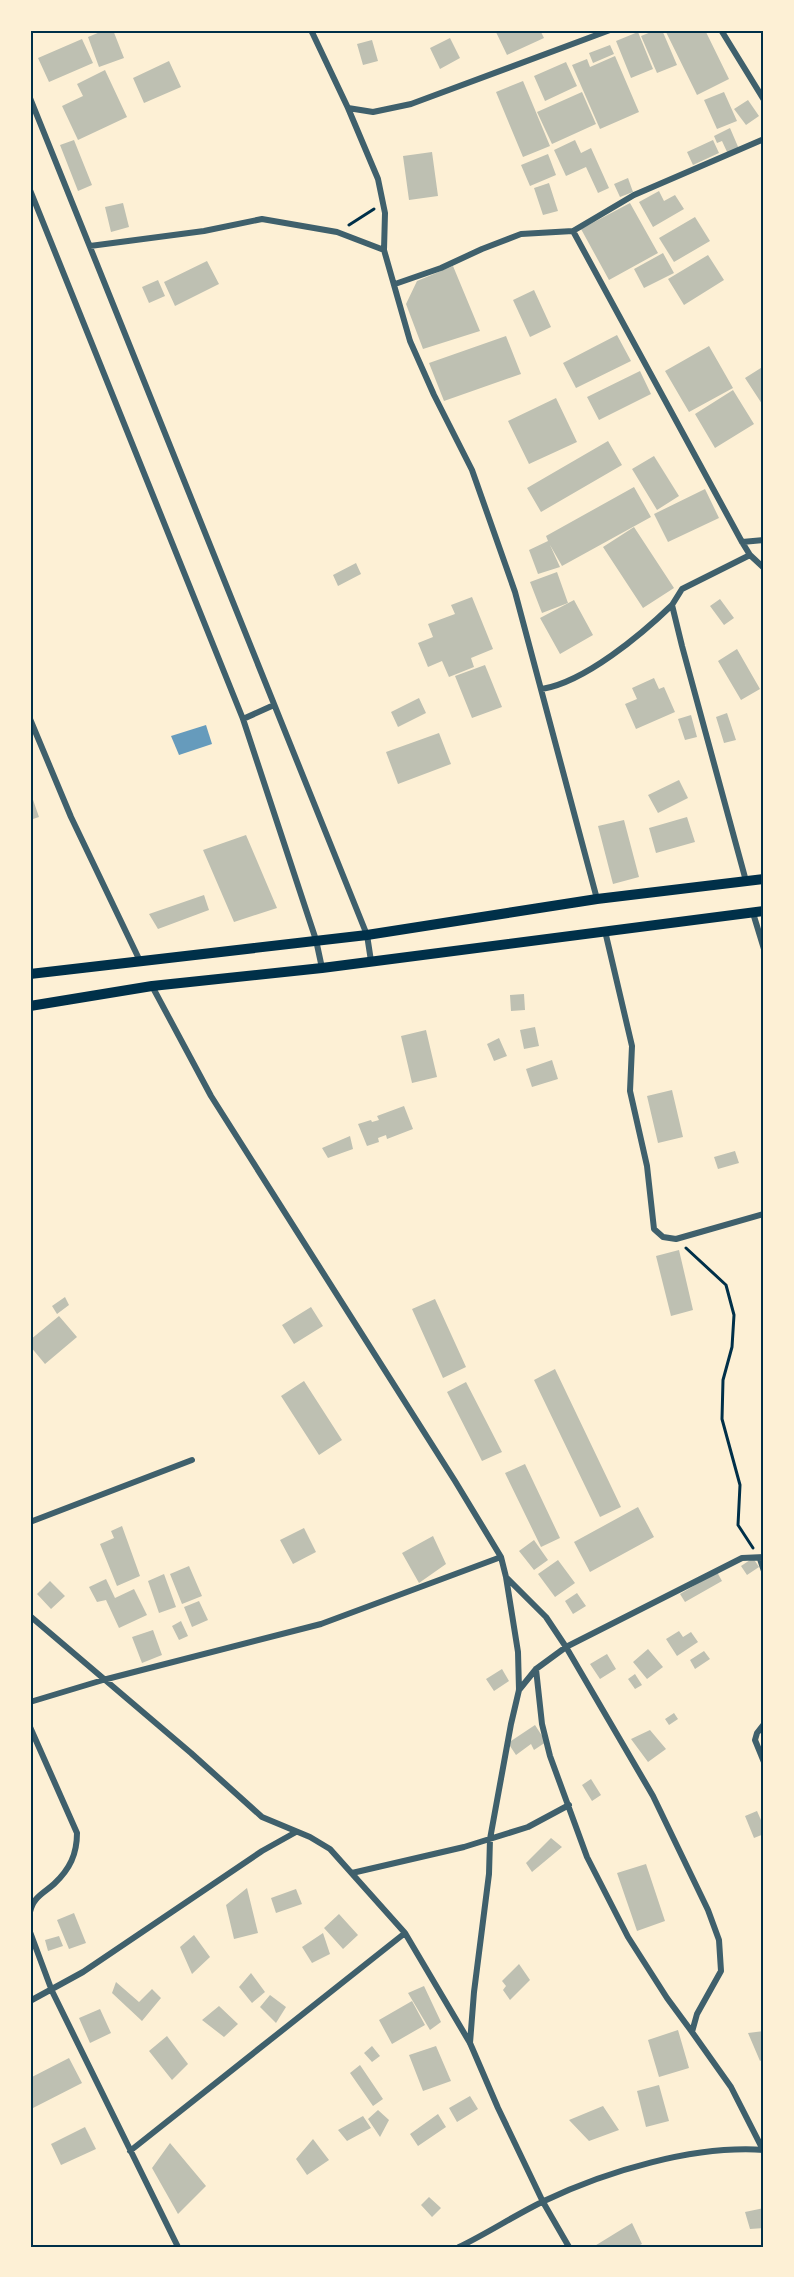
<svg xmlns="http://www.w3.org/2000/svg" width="794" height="2277" font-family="Mulish,sans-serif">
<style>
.water{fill:#669bbc}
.building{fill:#bec0b2}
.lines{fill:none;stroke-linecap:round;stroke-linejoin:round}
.path{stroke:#003049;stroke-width:3}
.minor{stroke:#3f606c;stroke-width:6}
.primary{stroke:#003049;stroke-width:10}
.neatline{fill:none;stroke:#003049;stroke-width:2}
</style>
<rect width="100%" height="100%" fill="#fdf0d5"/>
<path class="water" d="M206,725L212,744L179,755L171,736Z"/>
<path class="building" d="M105,30H113L124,58L99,67L88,37Z
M495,30H540L544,38L507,55Z
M656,30H662L677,65L657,73L641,36Z
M665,30H705L729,79L697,95Z
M638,32L653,69L631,78L616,41Z
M450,38L460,58L440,69L430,48Z
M82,39L93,63L49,82L38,58Z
M372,40L378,61L363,65L357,44Z
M610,45L614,54L593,63L589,53Z
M615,56L639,112L600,129L572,65L587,59L590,67Z
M169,61L181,87L144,103L133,78Z
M566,62L577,86L545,101L534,76Z
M105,70L127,117L78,140L62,106L83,96L77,84Z
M523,81L550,146L523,157L496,92Z
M582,92L596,124L552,144L537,112Z
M724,92L737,121L717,129L704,100Z
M748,100L759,116L746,125L734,109Z
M730,128L739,149L728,154L722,141L717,143L714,136Z
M74,140L92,185L78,191L60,145Z
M575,140L581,153L591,148L609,188L598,193L586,167L566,176L554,150Z
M713,140L719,153L693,165L687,152Z
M432,152L438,196L409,200L403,156Z
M548,154L556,175L530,186L521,165Z
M628,178L633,192L620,197L614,184Z
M549,183L558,211L543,215L534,188Z
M659,191L664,201L675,195L684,209L653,227L639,202Z
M123,203L129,227L111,232L105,207Z
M630,203L658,253L609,280L581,229Z
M695,217L710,241L674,262L659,238Z
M663,253L674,273L644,288L634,269Z
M708,255L724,280L684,305L668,279Z
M207,261L219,284L175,306L164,282Z
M453,266L480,331L423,349L406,304L417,281Z
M158,280L165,296L149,303L142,287Z
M534,290L551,327L530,337L513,300Z
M617,335L631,361L576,388L563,363Z
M506,336L521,374L444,401L429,363Z
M709,346L733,388L689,412L665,371Z
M764,366V407L745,378Z
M640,371L651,394L599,420L587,397Z
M733,390L754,424L715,448L695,414Z
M556,398L577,442L529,464L508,421Z
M608,441L622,465L541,512L527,488Z
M654,456L679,496L657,510L632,469Z
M634,487L651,517L562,566L550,545L560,567L538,574L529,550L548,541L546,536Z
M705,489L719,518L668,542L654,514Z
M634,527L674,588L643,608L603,547Z
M356,563L361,574L338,586L333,575Z
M557,572L568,603L542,613L530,582Z
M472,597L493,649L471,658L474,667L449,677L442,661L428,667L418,643L433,637L428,624L455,614L451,605Z
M720,599L734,618L724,625L710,606Z
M574,600L593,635L560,654L540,618Z
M737,649L760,689L741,700L718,661Z
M485,665L502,707L472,718L455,676Z
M654,678L659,689L664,687L675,712L636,729L625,704L637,699L632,688Z
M419,698L426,713L398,727L391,712Z
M727,713L736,740L724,743L716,717Z
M691,715L697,737L685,740L678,719Z
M439,733L451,764L398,784L386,752Z
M679,780L688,798L658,813L648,795Z
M30,791L39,817L30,820Z
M687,817L695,842L656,853L649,828Z
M624,820L639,877L613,884L598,826Z
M246,835L277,908L234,922L203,850Z
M204,895L209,910L158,929L149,914Z
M524,994L525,1010L511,1011L510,995Z
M535,1027L539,1046L524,1049L520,1030Z
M426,1030L437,1077L412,1083L401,1036Z
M499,1038L507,1056L494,1061L487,1044Z
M552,1060L558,1079L532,1087L526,1069Z
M672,1090L683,1137L658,1143L647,1096Z
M404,1106L413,1129L387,1139L386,1135L378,1138L379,1142L367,1146L358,1124L371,1120L372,1122L379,1120L377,1116Z
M350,1136L353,1149L328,1158L322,1148Z
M735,1151L739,1163L718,1169L714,1157Z
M679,1250L693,1310L671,1316L656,1256Z
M65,1297L69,1305L57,1314L52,1306Z
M435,1299L466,1367L443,1378L412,1309Z
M311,1307L323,1326L294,1344L282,1325Z
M59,1316L77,1337L45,1364L30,1346V1340Z
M555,1369L621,1507L600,1517L534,1380Z
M304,1381L342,1440L319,1455L281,1396Z
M466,1382L502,1452L482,1461L447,1392Z
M525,1464L560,1538L541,1547L505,1473Z
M638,1507L654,1537L590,1572L574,1542Z
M122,1526L140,1576L117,1586L100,1544L114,1538L111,1531Z
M304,1528L316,1552L293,1564L280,1540Z
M433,1536L446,1564L419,1583L402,1553Z
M534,1540L548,1560L534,1570L519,1551Z
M753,1558L759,1567L747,1575L741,1566Z
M558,1560L575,1583L555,1597L538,1574Z
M189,1566L202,1596L182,1604L170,1574Z
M717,1572L722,1581L685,1602L680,1594Z
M164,1574L176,1607L159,1613L148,1581Z
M106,1579L115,1598L134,1589L147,1615L119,1628L106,1600L97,1602L89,1587Z
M50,1581L65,1596L51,1609L37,1594Z
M577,1593L586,1606L573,1614L565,1601Z
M199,1601L208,1620L192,1627L184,1607Z
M181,1621L188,1636L179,1640L172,1626Z
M153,1630L162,1655L142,1663L132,1637Z
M679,1631L683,1637L691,1632L698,1642L677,1656L666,1639Z
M648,1649L663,1667L647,1679L633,1662Z
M704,1651L710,1659L695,1669L690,1660Z
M607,1654L616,1669L600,1679L590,1664Z
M502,1669L509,1681L494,1691L486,1679Z
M635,1674L642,1685L635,1689L628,1679Z
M674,1713L678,1719L669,1725L665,1719Z
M535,1725L546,1742L534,1750L531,1744L516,1755L508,1743Z
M650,1730L666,1749L648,1762L631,1739Z
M591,1779L601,1795L592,1801L582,1785Z
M757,1811L764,1827V1834L754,1838L745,1816Z
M551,1838L562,1847L532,1872L526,1863Z
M646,1864L665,1921L637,1931L617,1873Z
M247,1888L258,1933L234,1939L226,1905Z
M296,1889L302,1904L276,1913L271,1898Z
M74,1913L86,1943L69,1949L57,1920Z
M339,1914L358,1935L343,1949L324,1928Z
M323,1933L330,1954L312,1963L302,1947Z
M194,1935L210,1957L192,1974L180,1947Z
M59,1936L63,1946L48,1951L45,1940Z
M519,1964L530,1980L510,2000L503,1990L506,1986L502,1981Z
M251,1973L265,1992L252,2003L239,1987Z
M116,1982L139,2002L152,1989L161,1998L142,2021L112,1993Z
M424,1986L441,2022L430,2030L408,1993Z
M270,1995L286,2007L276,2023L260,2007Z
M412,2001L425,2025L392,2044L379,2020Z
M219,2006L238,2024L224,2037L202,2020Z
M100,2009L111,2033L90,2043L79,2018Z
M678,2030L689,2068L659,2077L648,2040Z
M764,2031V2059L760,2061L748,2033Z
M167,2036L188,2064L172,2080L149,2051Z
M372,2046L380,2056L372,2062L364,2053Z
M436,2046L451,2081L423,2091L409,2055Z
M69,2058L82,2083L33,2108L30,2101V2078Z
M360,2065L383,2099L373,2106L350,2073Z
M659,2085L669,2121L646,2127L637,2091Z
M470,2096L478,2109L457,2122L449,2108Z
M603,2106L619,2130L589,2141L569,2120Z
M378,2110L389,2120L380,2137L368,2119Z
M438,2114L446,2127L418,2146L410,2134Z
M363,2116L371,2128L347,2141L338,2130Z
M85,2127L96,2149L61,2165L51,2144Z
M313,2139L329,2160L307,2175L296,2159Z
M170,2143L206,2186L178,2214L152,2168Z
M429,2197L441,2208L432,2217L421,2205Z
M764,2208V2228L750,2229L745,2212Z
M632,2223L642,2244L636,2247H593Z"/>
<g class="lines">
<path class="path" d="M349,225L374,209
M686,1248L726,1285L734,1315L732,1347L723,1380L722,1419L740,1485L738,1525L753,1548"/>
<path class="minor" d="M311,30L348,108L378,179L385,213L384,250L410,341L434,395L472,470L515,592L597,899
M721,30L764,100
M30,98L367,935L371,961
M348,108L373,112L411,104L610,30
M30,190L243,719L316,940L322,968
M573,231L742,542L750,555L764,568
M90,246L204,231L262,219L337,232L384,250
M395,284L441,268L482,249L521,234L573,231L634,195L764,139
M742,542L764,540
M542,689C585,682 642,634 672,605
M30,719L71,817L140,961
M243,719L274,705
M746,881L682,646L672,605L682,589L750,555
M753,913L764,949
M605,931L632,1046L630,1091L647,1166L654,1229L663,1237L676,1239L764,1214
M152,986L211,1096L455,1481L501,1557L506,1577L518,1652L519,1690L511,1724L490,1839L489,1874L474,1992L470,2043
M30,1522L192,1460
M760,1559L764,1571
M507,1578L546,1617L566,1647L653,1796L708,1910L719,1940L721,1971L697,2014L692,2032L731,2087L763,2150
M30,1616L191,1753L262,1817L310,1837L330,1849L405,1933L470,2043L498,2108L543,2202L569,2247
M536,1669L542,1724L550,1756L587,1857L628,1937L667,1998L692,2032
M519,1690L536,1669L566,1647L742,1558L764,1557
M30,1702L103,1680L321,1624L501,1557
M764,1724L757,1733L755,1740L764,1762
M30,1727L77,1833C77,1854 70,1869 54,1884C44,1893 33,1897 30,1912
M352,1873L464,1847L528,1827L569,1805
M30,1932L52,1991L178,2247
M30,2001L83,1972L262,1851L296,1832
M130,2151L405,1933
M459,2247C488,2233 515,2215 544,2201C607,2171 694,2145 764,2150"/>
<path class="primary" d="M30,974L367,935L597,899L764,879
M30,1006L152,986L322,968L764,911"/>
</g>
<rect width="794" height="2277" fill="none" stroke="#fdf0d5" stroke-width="63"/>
<rect x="32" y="32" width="730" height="2214" class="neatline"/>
</svg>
